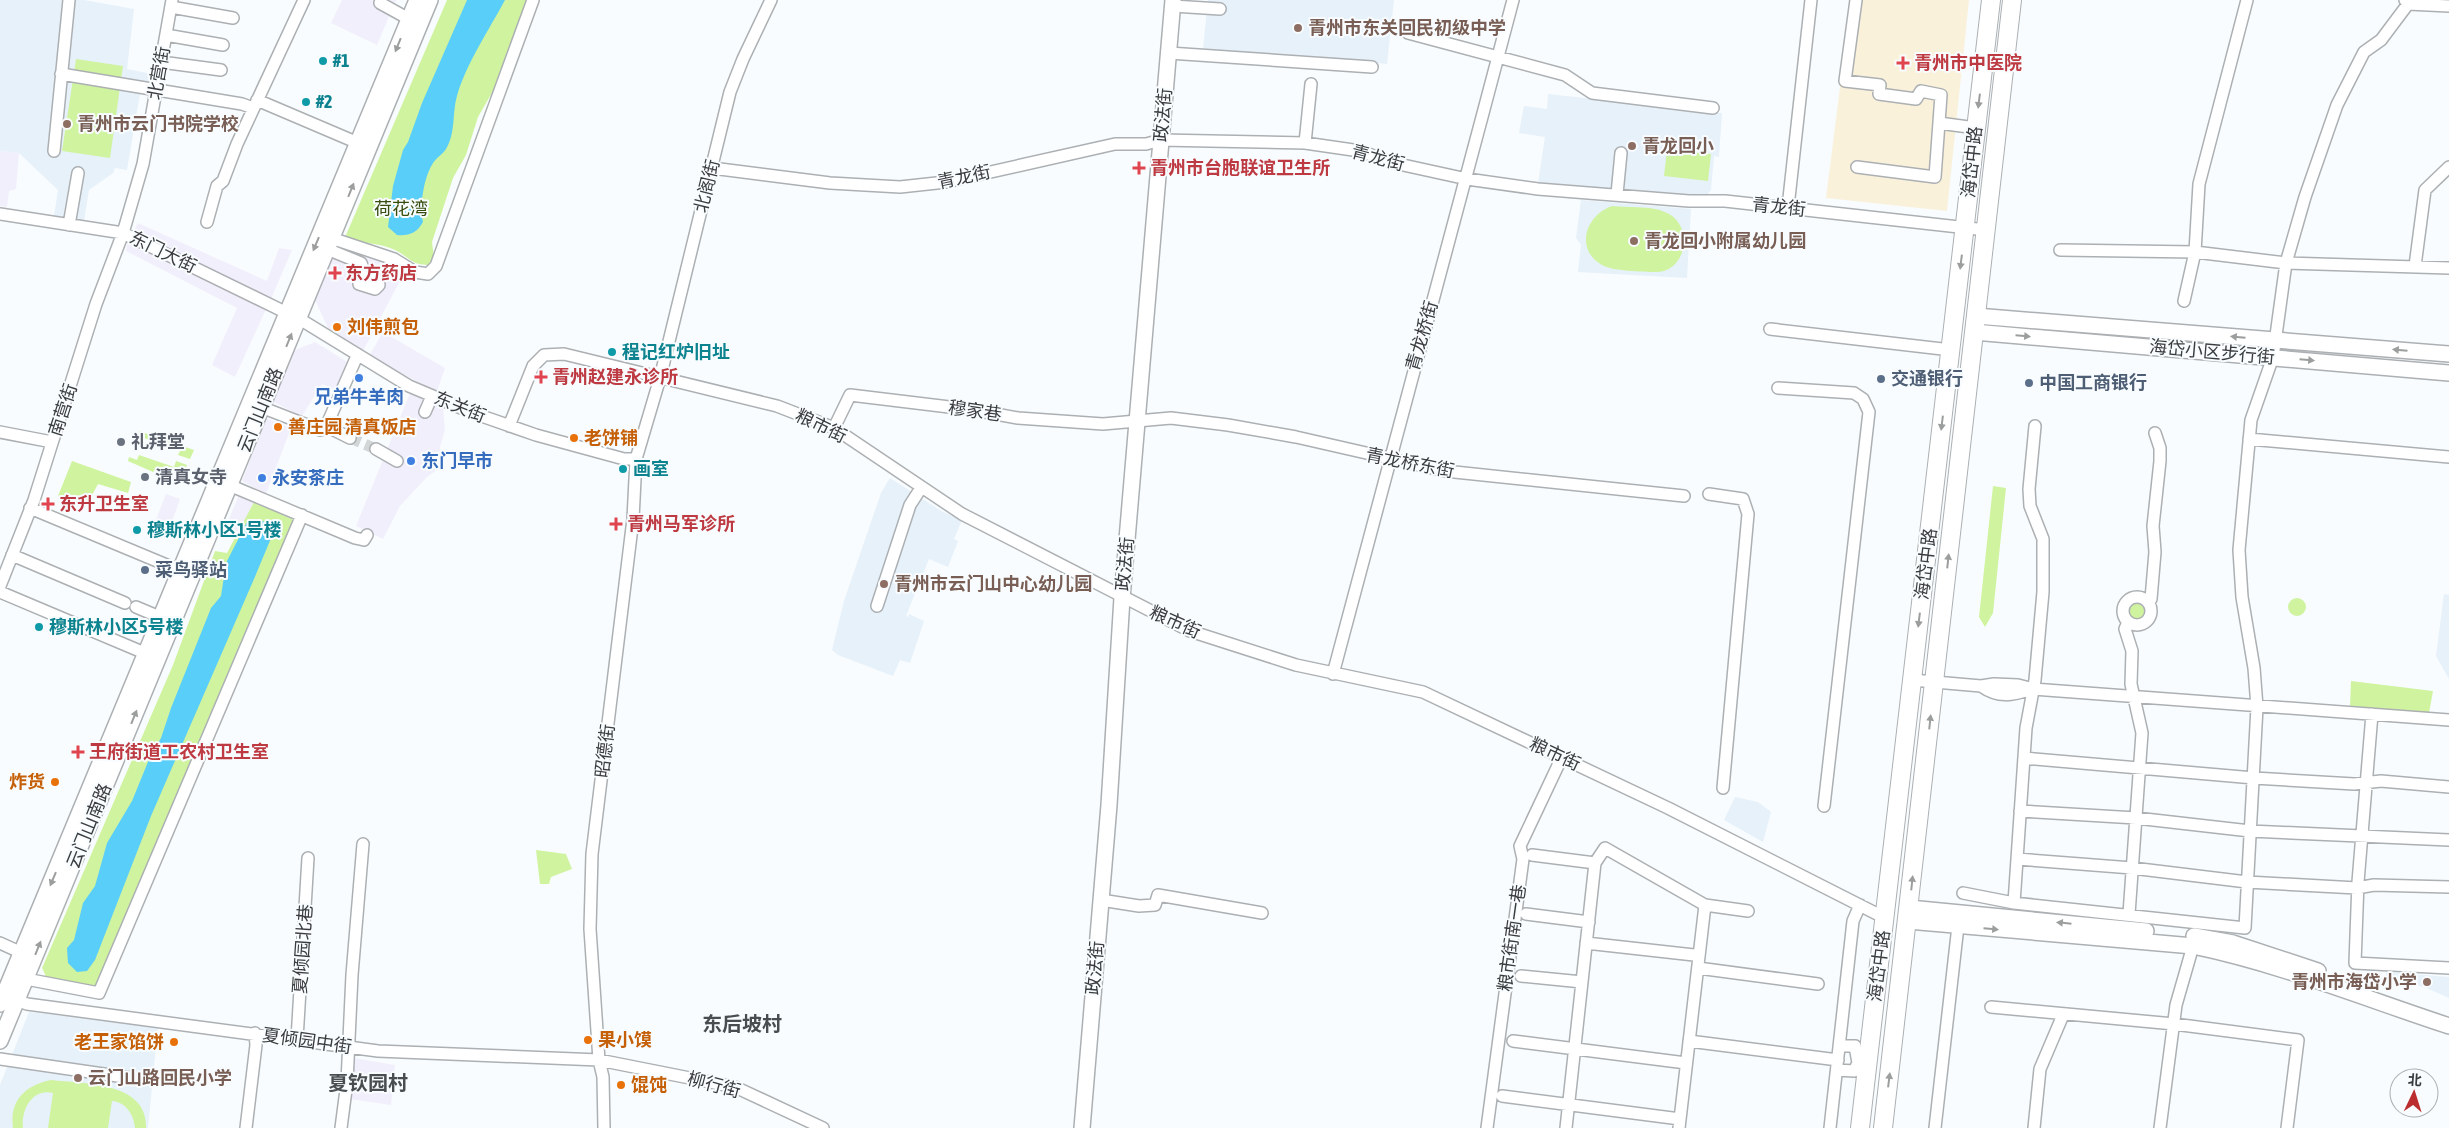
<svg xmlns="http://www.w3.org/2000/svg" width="2449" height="1128" font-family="'Asap Condensed','Noto Sans SC',sans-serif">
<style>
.commercial{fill:#f2effc}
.built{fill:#e7f1fa}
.medical{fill:#faf1db}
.green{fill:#d0f3a0}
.water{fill:#59cef8}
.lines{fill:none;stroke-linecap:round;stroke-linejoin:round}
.street-tunnel{stroke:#d2d6d7;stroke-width:11;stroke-dasharray:11 5.5;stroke-linecap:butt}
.street-casing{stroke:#acb0b3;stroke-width:14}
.secondary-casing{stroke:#acb0b3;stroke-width:18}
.primary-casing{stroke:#acb0b3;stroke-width:20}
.street{stroke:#fff;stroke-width:11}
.secondary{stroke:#fff;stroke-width:15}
.primary{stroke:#fff;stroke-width:18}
.oneway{fill:#9c9e9e}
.education-dot{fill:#8d6e63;stroke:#f8fcfe;stroke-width:2}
.culture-dot{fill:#0f9aa8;stroke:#f8fcfe;stroke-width:2}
.health-dot{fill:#e0444e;stroke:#f8fcfe;stroke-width:2}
.food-dot{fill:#e8710a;stroke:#f8fcfe;stroke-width:2}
.shop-dot{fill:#3f7fe0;stroke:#f8fcfe;stroke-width:2}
.service-dot{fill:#5c6f8a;stroke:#f8fcfe;stroke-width:2}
.worship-dot{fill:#6b7280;stroke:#f8fcfe;stroke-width:2}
.labels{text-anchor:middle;stroke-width:4;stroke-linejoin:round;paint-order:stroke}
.education-label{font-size:18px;font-weight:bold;fill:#785e54;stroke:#f8fcfe;text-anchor:start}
.culture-label{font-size:18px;font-weight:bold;fill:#0d838f;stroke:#f8fcfe;text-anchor:start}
.health-label{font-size:18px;font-weight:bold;fill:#be3a42;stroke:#f8fcfe;text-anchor:start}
.street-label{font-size:18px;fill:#3a3c3d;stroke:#f8fcfe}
.park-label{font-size:18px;fill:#374d0f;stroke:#f8fcfe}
.food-label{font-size:18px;font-weight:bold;fill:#c56008;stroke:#f8fcfe;text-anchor:start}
.service-label{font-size:18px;font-weight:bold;fill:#4e5e75;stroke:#f8fcfe;text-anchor:start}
.shop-label{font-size:18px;font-weight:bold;fill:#366cbe;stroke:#f8fcfe;text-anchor:start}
.worship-label{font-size:18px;font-weight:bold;fill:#5b616d;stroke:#f8fcfe;text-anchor:start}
.quarter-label{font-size:20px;font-weight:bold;fill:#4a4d50;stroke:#f8fcfe}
</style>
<rect width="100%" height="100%" fill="#f8fcfe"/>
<path class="commercial" d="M342,0H396L377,45L331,23Z
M0,151L19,153L16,189L9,191L7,207L0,206Z
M138,223L267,281L279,248L292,250L271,299L134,230Z
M128,240L267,307L235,377L212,365L237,308L126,251Z
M340,246L388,262L402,277L363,351L328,328L315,300L333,255Z
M383,332L445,368L437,392L369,356Z
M315,342L349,363L338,391L322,384L302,416L273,402L293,351Z
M410,393L443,407L445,430L440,447L441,467L427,477L400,506L383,539L356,526Z
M266,418L291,428L266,494L242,481Z
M166,494L180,499L168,533L153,527Z
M239,495L254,502L239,533L231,527L233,523L229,519Z
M354,1058L395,1065L391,1105L350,1099Z"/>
<path class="built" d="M0,0H84L134,9L127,69L157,75L153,96L140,94L127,170L115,168L113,173L89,190L84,221L54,216L58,190L19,153L0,151Z
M1208,0H1394L1387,64L1203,49Z
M1548,94L1722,113L1719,157L1714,156L1711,190L1705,197L1538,183L1545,137L1519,133L1524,106L1547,109Z
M1581,200L1691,209L1687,278L1578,272L1581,245L1576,238Z
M890,478L943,512L962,520L954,539L958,541L948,567L929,559L906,616L908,617L909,614L924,621L910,663L900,660L893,676L838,655L832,650L844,601L881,493Z
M2444,594L2449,595V679L2436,656Z
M1735,797L1758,802L1771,812L1763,842L1724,820Z
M2386,972L2449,977V998L2424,987L2386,978Z
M29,1012L158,1026L148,1128H0V1085Z"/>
<path class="medical" d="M1851,0H1969L1947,211L1826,198Z"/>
<path class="green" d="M447,0H529L493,91L478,117L466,155L453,178L432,242L434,257L431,265C410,265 411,258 395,250C382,244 366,243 352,241L346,238V235Z
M76,59L123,66L110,158L62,151Z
M1667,150L1711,154L1708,181L1664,176Z
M1612,206C1629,208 1654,205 1669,214C1694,228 1686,273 1655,272C1643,272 1612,271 1602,265C1574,249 1586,215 1612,206Z
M139,431L194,450L190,459L178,455L180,451L166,448L138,435Z
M139,455L174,467L176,461L187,465L183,476L158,467L153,472L128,461L129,457L137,460Z
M72,461L131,482L128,493L98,484L87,505L58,496Z
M1993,486L2006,488L1993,613L1985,627L1979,617Z
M254,502L294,520L95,988L45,982V974L42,968L173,665L215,551L227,553Z
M2288 607a9 9 0 1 1 18 0a9 9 0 1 1-18 0Z
M2128 611a9 9 0 1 1 18 0a9 9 0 1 1-18 0Z
M2351,681L2433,691L2429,713L2350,707Z
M536,850L566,854L572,869L551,877L549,884H540Z
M51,1080C83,1084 148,1081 146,1128H135C134,1115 126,1102 112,1101L108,1128H48L53,1093C32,1088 21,1110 23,1128H13C9,1100 26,1085 51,1080Z"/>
<path class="water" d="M467,0H505C490,28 465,66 457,96C452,113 456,133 446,149C443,154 437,157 433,163C424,176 419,207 423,222C417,233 409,236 397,235L388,227L393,186L403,150L408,142L422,103Z
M253,520L263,521L274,531L254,579L151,816L95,960L87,971L77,972L68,963L67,948L74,940L83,903L95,886L107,843L132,801L150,757L161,738L171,708L211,608L221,596L226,563L247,522Z"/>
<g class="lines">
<path class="street-tunnel" d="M350,438L376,449"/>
<defs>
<path id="street" d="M1856,0L1845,81L1880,85L1879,94L1916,99L1921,91L1941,95L1935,177L1857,167
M2405,0L2408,4L2449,6
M380,3L409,19
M1173,6L1220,9
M171,7L233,18
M1408,33L1565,75L1592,93L1713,108
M166,35L223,45
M1169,53L1372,67
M161,62L221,70
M61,74L242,104L253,108
M257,100L358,143
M1939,123L1976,128
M1305,143L1311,84
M54,151L69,0
M712,168L830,183L900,187L946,182L1115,144H1146L1161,140L1305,143L1360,151L1394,163L1467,179L1538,189L1689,201H1725L1986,230
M1617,194L1621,153
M1783,207L1789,198L1811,0
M0,214L123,233L287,313
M207,222L217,186L223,181L237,144L304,0
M69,225L78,173
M331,238L394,259L415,272L428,274L436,266L533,0
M327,249L361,263L364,271L378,281L379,285L375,289L359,284V277L364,271
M2060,250L2195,252L2286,263L2449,268
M2415,266L2425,190L2449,167
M2184,301L2195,252L2199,184L2247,0
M298,318L409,386L473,413L536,435L624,459H636
M1770,329L1951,350
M1778,388L1854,393L1863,399L1869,412L1824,806
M261,407L320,430L325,429L357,356
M425,412L432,396
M326,426L350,438
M509,426L533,366L544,355L564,354L777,406L834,428L962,514L1190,631L1296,665L1423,692L1668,808L1885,918
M834,428L850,395L974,410L1018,418L1103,424L1171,418L1228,425L1296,437L1445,471L1684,496
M0,432L52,442
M2249,439L2449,457
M376,449L397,461
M229,485L355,538L364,540L367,535
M1709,494L1743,499L1748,514L1723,788
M30,508L181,571
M12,555L125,603
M0,586L34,500L96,304L123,233L143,164L172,0
M0,592L147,654
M2123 611a14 14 0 1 1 28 0a14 14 0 1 1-28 0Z
M2148,602L2151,599L2155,552L2153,526L2160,461V448L2155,433
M877,606L910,505L921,488
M136,607L162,618
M2128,622L2125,629L2132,651L2131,684L2142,733L2129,914
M1333,674C1391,449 1454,225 1513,0
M1912,680L1981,686L1994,684L2018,685L2033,689L2449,720
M1981,686C1998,698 2012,696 2031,689
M2372,714L2358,882L2355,963L2449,968
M2024,758L2254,778L2354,784L2381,781L2449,787
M2020,811L2136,818L2250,831L2449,840
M1532,855L1595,863L1605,848L1705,905L1748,911
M2017,859L2132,868L2247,882L2357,888L2374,885L2449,887
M1963,893L2014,903L2245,928L2257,707L2254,668L2242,597L2239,550L2251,420L2273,357L2286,263L2305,197L2337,105L2364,52L2381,40L2408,4
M1101,900L1139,906L1155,905L1158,895L1262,913
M2014,903L2026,728L2035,680L2043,592V539L2030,506L2029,489L2035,426
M1526,914L1589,922
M0,943L22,953
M1586,943L1694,955
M1698,968L1818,984
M1521,976L1582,982
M26,979L99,993L302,515
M16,1000L27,1004L378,1051L599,1060L735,1087L823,1128
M1991,1007L2174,1024L2298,1040L2287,1128
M297,1039L308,858
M1513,1041L1686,1063
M1689,1041L1838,1060
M0,1059L138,1079
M1837,1070L1854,1071L1858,1063L1855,1046H1840
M1502,1096L1680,1119
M246,1128L256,1045L255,1033
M341,1128L347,1082L352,975L363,844
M604,1128L603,1077L599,1060L590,929L592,854L633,519L636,459L660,378L730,92L743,59L771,0
M1487,1128L1523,859L1520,846L1562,757
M1566,1128L1595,863
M1679,1128L1705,905
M1830,1128L1853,921L1860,905
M1935,1128L1958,926
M2034,1128L2040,1069L2063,1015
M2160,1128L2176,1005L2193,946"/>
<path id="secondary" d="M1976,316L2449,354
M1974,332L2449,373
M1909,908L2146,931
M1908,921L2193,946C2280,964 2364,998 2449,1026
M2194,936L2233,943L2318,971
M0,1004L417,0
M0,1041L430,0
M1082,1128L1109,805L1122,598L1173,0"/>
<path id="primary" d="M1860,1128L1991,0
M1883,1128L2012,0"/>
</defs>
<use href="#street" class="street-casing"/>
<use href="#secondary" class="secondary-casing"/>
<use href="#primary" class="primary-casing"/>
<use href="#street" class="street"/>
<use href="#secondary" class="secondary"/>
<use href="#primary" class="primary"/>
</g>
<defs><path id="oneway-solid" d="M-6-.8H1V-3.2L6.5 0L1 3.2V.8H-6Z" transform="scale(1.25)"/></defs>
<g class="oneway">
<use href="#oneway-solid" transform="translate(398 45) rotate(112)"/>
<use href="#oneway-solid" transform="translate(1979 101) rotate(97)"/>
<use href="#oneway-solid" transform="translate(351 190) rotate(-68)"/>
<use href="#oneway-solid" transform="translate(316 244) rotate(113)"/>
<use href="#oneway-solid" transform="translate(1961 262) rotate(97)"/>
<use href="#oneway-solid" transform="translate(2023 336) rotate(5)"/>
<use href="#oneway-solid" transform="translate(2238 337) rotate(-175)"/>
<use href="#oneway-solid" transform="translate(289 340) rotate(-68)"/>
<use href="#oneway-solid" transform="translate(2400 350) rotate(-175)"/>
<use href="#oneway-solid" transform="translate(2307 360) rotate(5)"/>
<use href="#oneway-solid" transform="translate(1942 423) rotate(97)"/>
<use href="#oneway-solid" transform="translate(1948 561) rotate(-84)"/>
<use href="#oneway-solid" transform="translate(1919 620) rotate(97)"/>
<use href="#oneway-solid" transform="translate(134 717) rotate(-68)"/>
<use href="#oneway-solid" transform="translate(1930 722) rotate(-84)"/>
<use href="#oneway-solid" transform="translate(53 879) rotate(113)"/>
<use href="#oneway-solid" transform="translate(1912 883) rotate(-84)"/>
<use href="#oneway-solid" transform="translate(2064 923) rotate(-174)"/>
<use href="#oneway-solid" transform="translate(1991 929) rotate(5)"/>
<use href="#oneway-solid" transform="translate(38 948) rotate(-68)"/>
<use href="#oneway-solid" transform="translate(1889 1080) rotate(-83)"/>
</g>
<g class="education-dot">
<circle cx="1298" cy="28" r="5"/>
<circle cx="67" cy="124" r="5"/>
<circle cx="1632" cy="146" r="5"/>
<circle cx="1634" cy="241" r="5"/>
<circle cx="884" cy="584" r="5"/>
<circle cx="2427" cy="982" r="5"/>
<circle cx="78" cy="1078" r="5"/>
</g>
<g class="culture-dot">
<circle cx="323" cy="61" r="5"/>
<circle cx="306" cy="102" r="5"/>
<circle cx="612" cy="352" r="5"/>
<circle cx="623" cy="469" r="5"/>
<circle cx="137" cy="530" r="5"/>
<circle cx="39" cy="627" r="5"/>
</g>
<g class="health-dot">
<path d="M1900.5 55.5h5v5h5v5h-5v5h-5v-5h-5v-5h5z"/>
<path d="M1136.5 160.5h5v5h5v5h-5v5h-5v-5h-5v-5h5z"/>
<path d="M332.5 265.5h5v5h5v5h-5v5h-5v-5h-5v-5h5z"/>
<path d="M538.5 369.5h5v5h5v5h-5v5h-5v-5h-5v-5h5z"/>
<path d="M45.5 496.5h5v5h5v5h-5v5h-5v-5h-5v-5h5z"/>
<path d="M613.5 516.5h5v5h5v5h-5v5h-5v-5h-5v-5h5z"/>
<path d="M75.5 744.5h5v5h5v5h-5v5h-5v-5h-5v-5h5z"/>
</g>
<g class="food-dot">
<circle cx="337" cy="327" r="5"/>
<circle cx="278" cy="427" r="5"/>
<circle cx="574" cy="438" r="5"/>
<circle cx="55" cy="782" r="5"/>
<circle cx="588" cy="1040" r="5"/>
<circle cx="174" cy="1042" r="5"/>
<circle cx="621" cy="1085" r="5"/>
</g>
<g class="shop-dot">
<circle cx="359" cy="378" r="5"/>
<circle cx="411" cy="461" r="5"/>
<circle cx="262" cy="478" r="5"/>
</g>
<g class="service-dot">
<circle cx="1881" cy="379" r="5"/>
<circle cx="2029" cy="383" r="5"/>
<circle cx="145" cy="570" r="5"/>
</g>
<g class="worship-dot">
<circle cx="121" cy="442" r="5"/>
<circle cx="145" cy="477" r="5"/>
</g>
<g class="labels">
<g class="education-label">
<text x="1308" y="34">青州市东关回民初级中学</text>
<text x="77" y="130">青州市云门书院学校</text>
<text x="1642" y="152">青龙回小</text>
<text x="1644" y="247">青龙回小附属幼儿园</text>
<text x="894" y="590">青州市云门山中心幼儿园</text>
<text x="2417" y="988" text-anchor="end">青州市海岱小学</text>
<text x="88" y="1084">云门山路回民小学</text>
</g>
<g class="culture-label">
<text x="333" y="67">#1</text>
<text x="316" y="108">#2</text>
<text x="622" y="358">程记红炉旧址</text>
<text x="633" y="475">画室</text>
<text x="147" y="536">穆斯林小区1号楼</text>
<text x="49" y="633">穆斯林小区5号楼</text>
</g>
<g class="health-label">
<text x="1914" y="69">青州市中医院</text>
<text x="1150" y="174">青州市台胞联谊卫生所</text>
<text x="345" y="279">东方药店</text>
<text x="552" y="383">青州赵建永诊所</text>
<text x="59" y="510">东升卫生室</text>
<text x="627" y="530">青州马军诊所</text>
<text x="89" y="758">王府街道工农村卫生室</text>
</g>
<g class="street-label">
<text transform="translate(159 73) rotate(-80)" y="6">北营街</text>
<text transform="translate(1163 115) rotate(-85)" y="6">政法街</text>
<text transform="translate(1378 158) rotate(15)" y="6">青龙街</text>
<text transform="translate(1972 162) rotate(-84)" y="6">海岱中路</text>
<text transform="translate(964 177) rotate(-12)" y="6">青龙街</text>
<text transform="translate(707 186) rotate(-76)" y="6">北阁街</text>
<text transform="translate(1779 207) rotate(6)" y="6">青龙街</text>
<text transform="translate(163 252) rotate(26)" y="6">东门大街</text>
<text transform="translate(1422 336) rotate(-74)" y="6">青龙桥街</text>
<text transform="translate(2212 352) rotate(5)" y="6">海岱小区步行街</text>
<text transform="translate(460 407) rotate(22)" y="6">东关街</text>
<text transform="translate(63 410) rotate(-72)" y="6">南营街</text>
<text transform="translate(260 410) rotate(-68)" y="6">云门山南路</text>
<text transform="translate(975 411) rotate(8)" y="6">穆家巷</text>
<text transform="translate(821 426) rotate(26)" y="6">粮市街</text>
<text transform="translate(1410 463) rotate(11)" y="6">青龙桥东街</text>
<text transform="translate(1125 564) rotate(-85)" y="6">政法街</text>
<text transform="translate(1926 564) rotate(-83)" y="6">海岱中路</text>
<text transform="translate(1175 622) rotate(24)" y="6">粮市街</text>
<text transform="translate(605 751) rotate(-83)" y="6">昭德街</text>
<text transform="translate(1555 754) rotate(25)" y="6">粮市街</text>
<text transform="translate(89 826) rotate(-68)" y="6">云门山南路</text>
<text transform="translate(1512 938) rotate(-82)" y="6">粮市街南一巷</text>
<text transform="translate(303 949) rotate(-86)" y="6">夏倾园北巷</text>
<text transform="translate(1879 966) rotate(-83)" y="6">海岱中路</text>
<text transform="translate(1095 968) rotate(-85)" y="6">政法街</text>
<text transform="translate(307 1041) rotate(8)" y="6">夏倾园中街</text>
<text transform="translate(714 1085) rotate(15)" y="6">柳行街</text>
</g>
<g class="park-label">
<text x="401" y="215">荷花湾</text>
</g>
<g class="food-label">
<text x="347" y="333">刘伟煎包</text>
<text x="288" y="433">善庄园 清真饭店</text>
<text x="584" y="444">老饼铺</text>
<text x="45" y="788" text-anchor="end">炸货</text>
<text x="598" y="1046">果小馍</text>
<text x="164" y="1048" text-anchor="end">老王家馅饼</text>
<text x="631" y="1091">馄饨</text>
</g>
<g class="service-label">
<text x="1891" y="385">交通银行</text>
<text x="2039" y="389">中国工商银行</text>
<text x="155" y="576">菜鸟驿站</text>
</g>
<g class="shop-label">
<text x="359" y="403" text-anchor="middle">兄弟牛羊肉</text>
<text x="421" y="467">东门早市</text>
<text x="272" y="484">永安茶庄</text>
</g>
<g class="worship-label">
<text x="131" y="448">礼拜堂</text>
<text x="155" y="483">清真女寺</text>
</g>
<g class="quarter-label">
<text x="742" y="1031">东后坡村</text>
<text x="368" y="1090">夏钦园村</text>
</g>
</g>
<g transform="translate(2414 1093) rotate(4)"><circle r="24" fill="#f8fcfe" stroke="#acafb1"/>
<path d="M0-4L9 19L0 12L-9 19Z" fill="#bc2d2f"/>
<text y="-8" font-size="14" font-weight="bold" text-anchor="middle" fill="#3a3c3d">北</text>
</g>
</svg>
